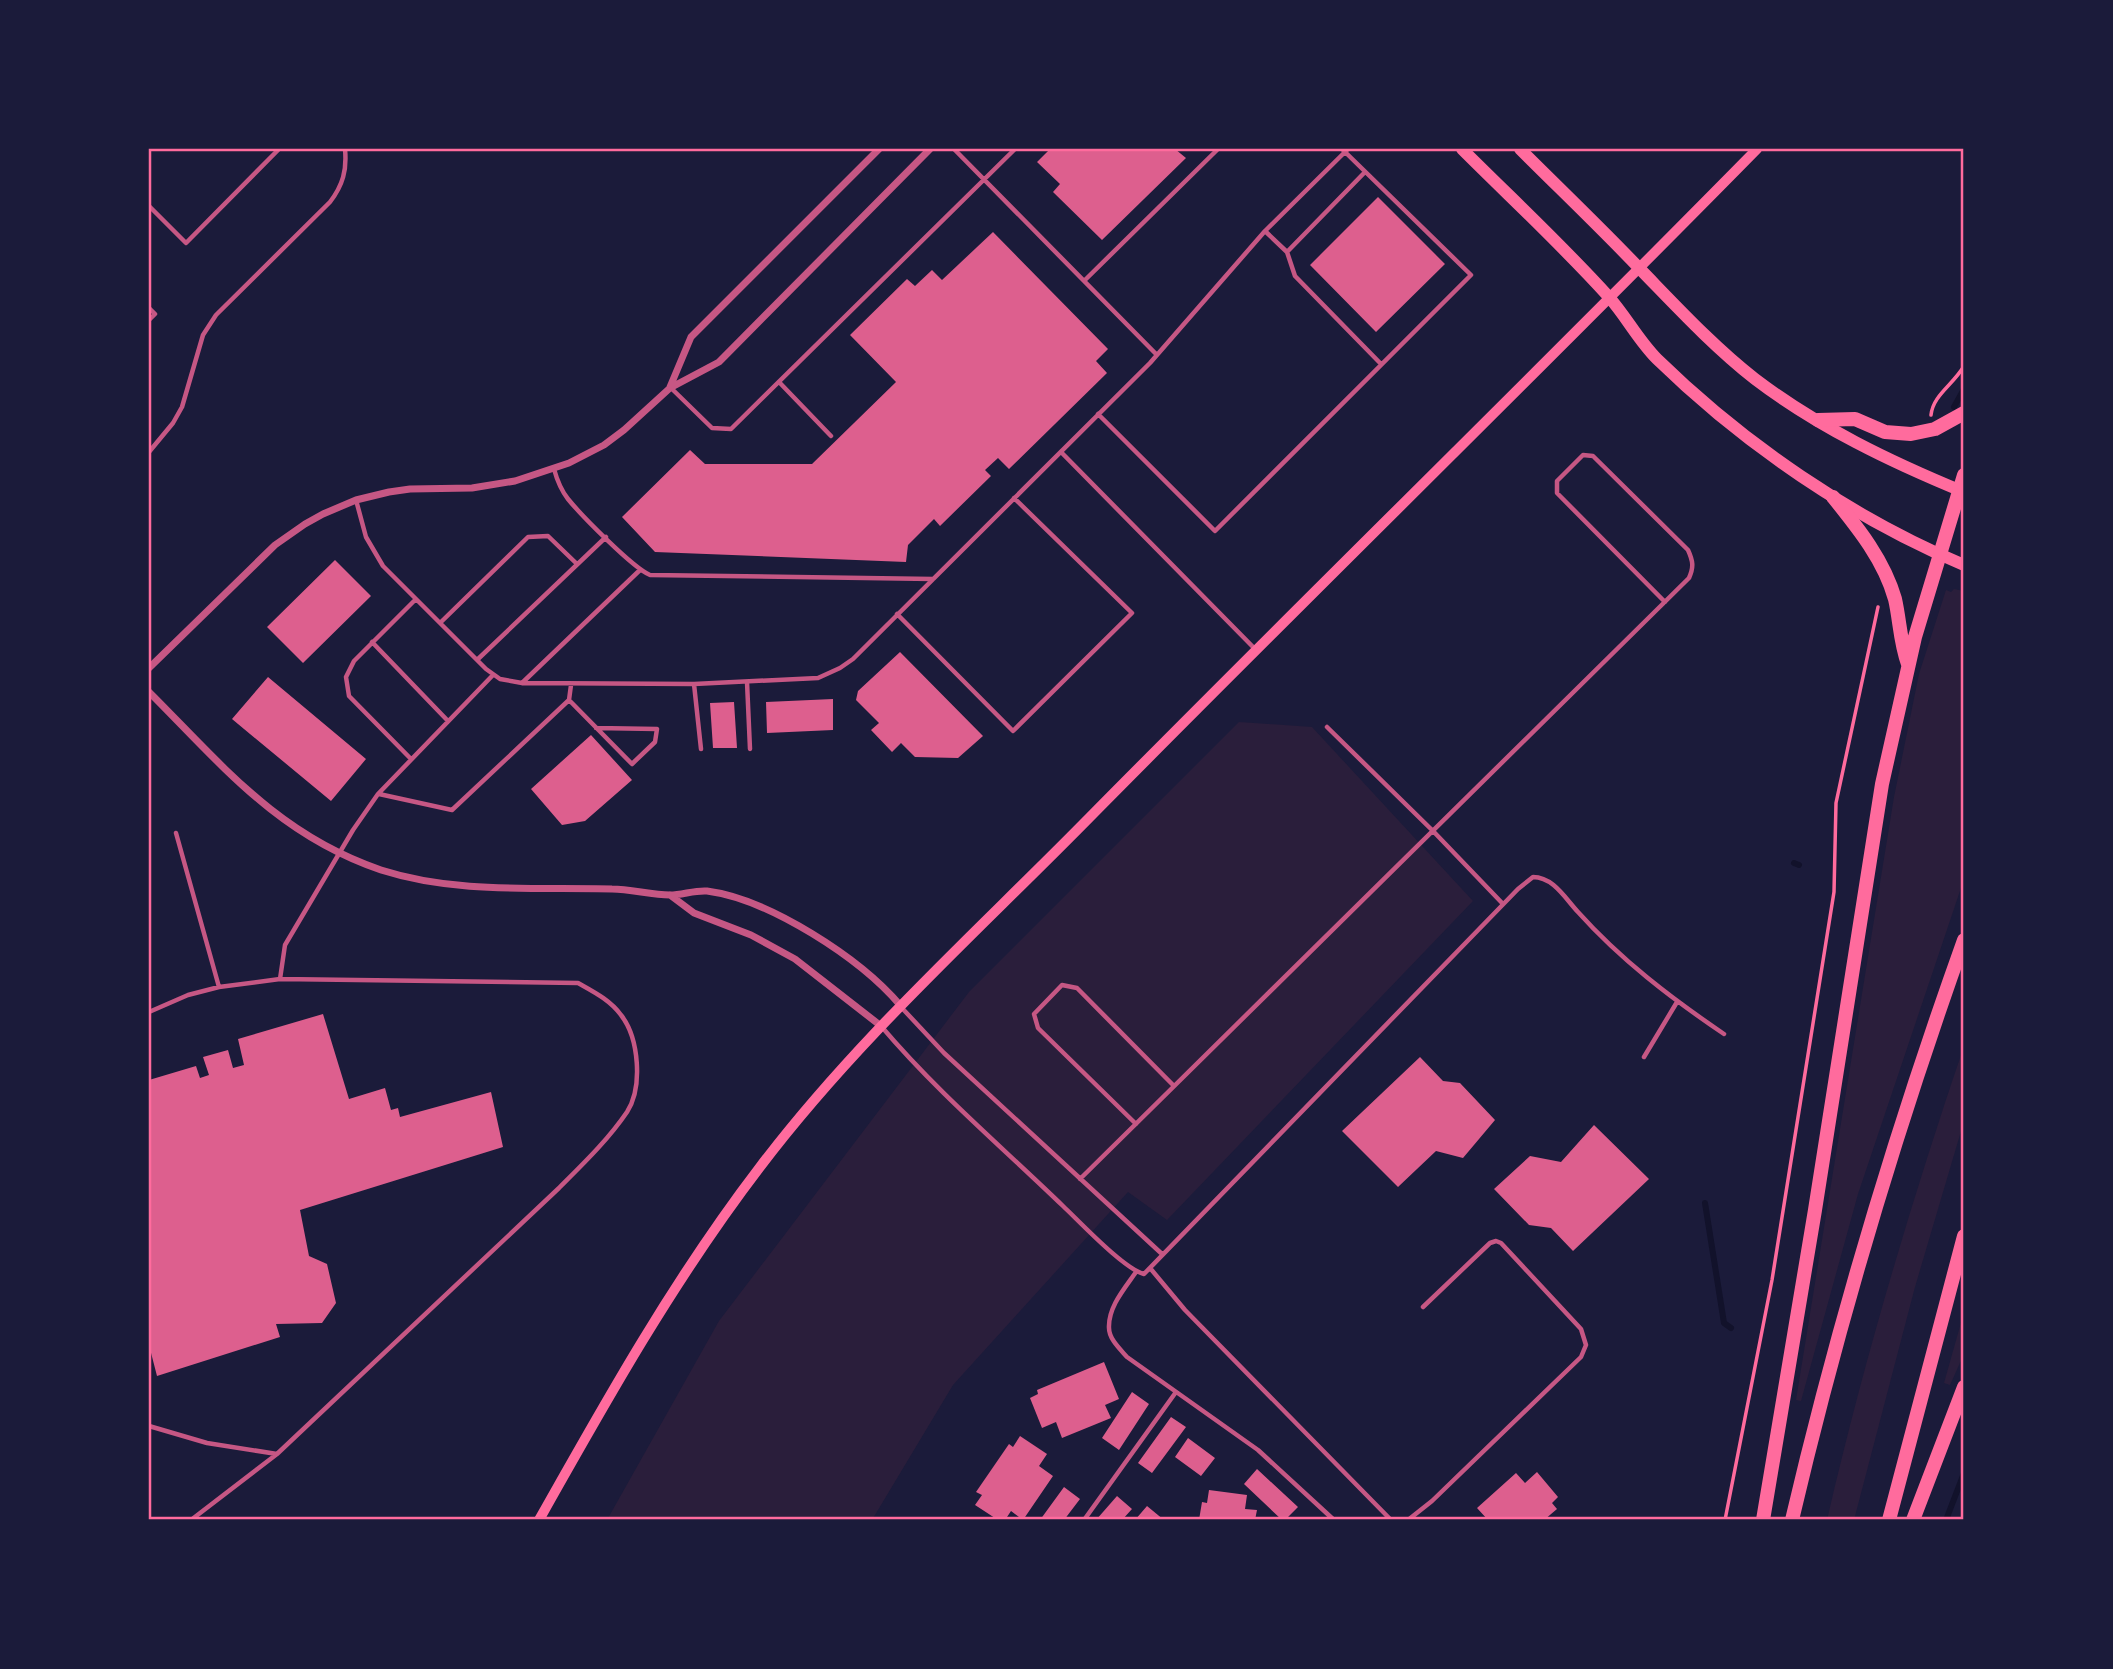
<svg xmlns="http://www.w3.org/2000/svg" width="2113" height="1669" font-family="'Public Sans',sans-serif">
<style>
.green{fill:#2a1e3b}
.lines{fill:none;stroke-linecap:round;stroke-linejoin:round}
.stream{stroke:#12122b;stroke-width:6}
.building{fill:#dd5f8e}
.path{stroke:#ff6b9d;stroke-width:3.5}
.service{stroke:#c65784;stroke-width:4.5}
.minor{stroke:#c65784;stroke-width:7}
.secondary{stroke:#ff6b9d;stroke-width:10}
.primary{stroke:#ff6b9d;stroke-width:12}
.motorway{stroke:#ff6b9d;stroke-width:14}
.neatline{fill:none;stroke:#ff6b9d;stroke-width:2.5}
</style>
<rect width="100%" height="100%" fill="#1b1b3a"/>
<path class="green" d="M1954,589L1964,591V879L1858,1194L1801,1401L1796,1400L1894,797L1919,674L1946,590L1951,592Z
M1239,722L1312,727L1473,901L1167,1220L1128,1192L953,1385L872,1520H607L719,1321L969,992Z
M1964,1046V1121L1915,1287L1854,1520H1827C1864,1360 1911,1202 1964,1046Z
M1964,1312V1354L1950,1385L1944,1383Z"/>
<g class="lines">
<path class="stream" d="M1954,407L1964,389
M1794,863L1799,865
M1705,1203L1724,1323L1731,1328
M1946,1520L1964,1473"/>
</g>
<path class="building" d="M1050,149H1175L1186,158L1102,240L1053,192L1060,184L1037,162Z
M1378,197L1445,264L1376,332L1310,265Z
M993,232L1108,349L1096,361L1107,373L1009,469L998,458L985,470L991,476L940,526L934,519L908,545L906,562L655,552L622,517L690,450L705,464H812L896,382L850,335L907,279L915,286L932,270L942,280Z
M335,560L371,596L303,663L267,627Z
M900,652L983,736L958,758L915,757L901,743L892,752L871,730L879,723L856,700L858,691Z
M268,677L366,759L331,801L232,719Z
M833,699V730L767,733L766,702Z
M734,702L737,748H713L710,703Z
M591,735L632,780L585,821L562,825L531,789Z
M323,1014L349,1099L385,1088L391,1110L398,1108L400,1117L491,1092L503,1147L300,1210L309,1256L327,1264L336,1303L322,1323L276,1324L280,1337L157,1376L149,1345V1080L196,1066L200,1078L209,1075L203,1057L228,1050L233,1068L244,1065L238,1039Z
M1420,1057L1443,1081L1460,1083L1495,1120L1463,1158L1436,1151L1398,1187L1342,1131Z
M1594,1125L1649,1179L1573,1251L1551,1228L1529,1225L1494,1189L1530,1156L1561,1162Z
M1104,1362L1119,1399L1105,1405L1111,1418L1062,1438L1056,1422L1042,1428L1030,1398L1038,1394L1037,1390Z
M1132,1392L1149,1404L1119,1450L1102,1438Z
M1171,1417L1186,1427L1152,1473L1138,1463Z
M1020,1436L1047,1454L1039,1466L1053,1476L1023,1520L1011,1511L1005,1520H998L975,1505L982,1495L976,1492L1009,1444L1013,1447Z
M1188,1438L1215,1458L1201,1476L1175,1457Z
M1257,1469L1298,1507L1285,1520H1282L1244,1484Z
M1537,1472L1558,1497L1552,1503L1557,1509L1544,1520H1488L1477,1508L1516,1473L1525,1483Z
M1064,1487L1080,1499L1064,1520H1040Z
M1209,1490L1247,1495L1245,1509L1257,1510L1255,1520H1199L1202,1502L1207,1503Z
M1117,1496L1132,1509L1122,1520H1096Z
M1147,1506L1164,1520H1135Z"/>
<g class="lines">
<path class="path" d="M1931,415C1933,395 1953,385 1964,366
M1725,1520L1772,1280L1834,892L1836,803L1878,607"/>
<path class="service" d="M954,149L1157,355
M149,206L186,243L279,149
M1265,231L1287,252L1365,172
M1287,252L1295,276L1381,364
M1084,281L1218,149
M149,308L155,314L149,320
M779,382L831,436
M671,388L712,428L731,429L1015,149
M1098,414L1215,531L1471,275L1342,149
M149,452L173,423L182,407L203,335L216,315L330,202C343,185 347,170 345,149
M1061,452L1256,650
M554,469C557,480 561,490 568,499C581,515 633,568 650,575L933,579
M356,500L366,537L383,566L486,669L500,679L522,683L694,684L818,678L840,668L853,659L1150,363L1265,231L1348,149
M897,614L1013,731L1132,613L1014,498
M440,623L528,537L548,536L577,564
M372,642L448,721
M477,660L606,537
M747,682L750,749
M522,683L640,570
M694,684L701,749
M569,700L632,764L655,742L657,729L596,728
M1327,727L1433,831L1503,904
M411,759L349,696L346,677L354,661L416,599
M379,794L452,810L569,700L571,685
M176,833L219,987
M280,979L285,945L353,830L378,794L493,675
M901,1007L944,1053L1162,1254
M149,1012L188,995L219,987L280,979L578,983C594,992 610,1000 621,1015C639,1038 643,1087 627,1112C608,1140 583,1164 559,1188L277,1454L191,1520
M881,1026C936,1091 1002,1147 1063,1206C1080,1222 1124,1269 1144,1274L1518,889L1533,877C1553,877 1565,898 1578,912C1621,960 1671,998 1724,1034
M1644,1057L1677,1002
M1136,1124L1038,1028L1034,1014L1062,985L1077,988L1174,1086
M1080,1179L1689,578C1694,567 1693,561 1688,550L1593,456L1583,455L1557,481V493L1665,602
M1150,1268L1185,1310L1391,1520
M1136,1272C1125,1288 1108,1307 1109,1328C1109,1339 1120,1349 1127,1357L1258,1450L1334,1520
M149,1426L207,1443L277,1454
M1084,1520L1176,1392
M1408,1520L1432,1501L1581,1357L1586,1345L1581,1329L1501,1243L1496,1241L1490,1243L1423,1307"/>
<path class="minor" d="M670,387L691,337L879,149
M149,668L275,545L305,524L323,514L356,500L389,492L410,489L472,488L515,481L569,463L604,445L624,430L670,388L719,362L930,149
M149,692C223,766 278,835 381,870C456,894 535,887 612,889C631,889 651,895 670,895C682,895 695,890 707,891C769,899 860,958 900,1005
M670,895L694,913L751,935L795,959L881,1026"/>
<path class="secondary" d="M539,1520C607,1399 675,1278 760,1167C857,1039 977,932 1090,817C1311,593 1537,373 1757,149"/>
<path class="primary" d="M1462,149C1511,198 1562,245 1608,296C1626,316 1638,340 1657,359C1744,444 1852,518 1964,565
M1520,149C1560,189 1601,228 1640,269C1677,307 1713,346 1755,379C1818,427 1891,462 1964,492"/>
<path class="motorway" d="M1818,420L1855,419L1885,432L1911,434L1935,429L1964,413
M1833,497C1858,528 1884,560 1895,599C1900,621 1900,642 1908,664
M1763,1520L1815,1210L1882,784L1915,637L1964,475
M1792,1520C1838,1324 1896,1130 1964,940
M1889,1520L1964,1236
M1913,1520L1964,1387"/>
</g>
<rect width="2113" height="1669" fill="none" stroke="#1b1b3a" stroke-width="301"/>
<rect x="150" y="150" width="1812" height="1368" class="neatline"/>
</svg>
